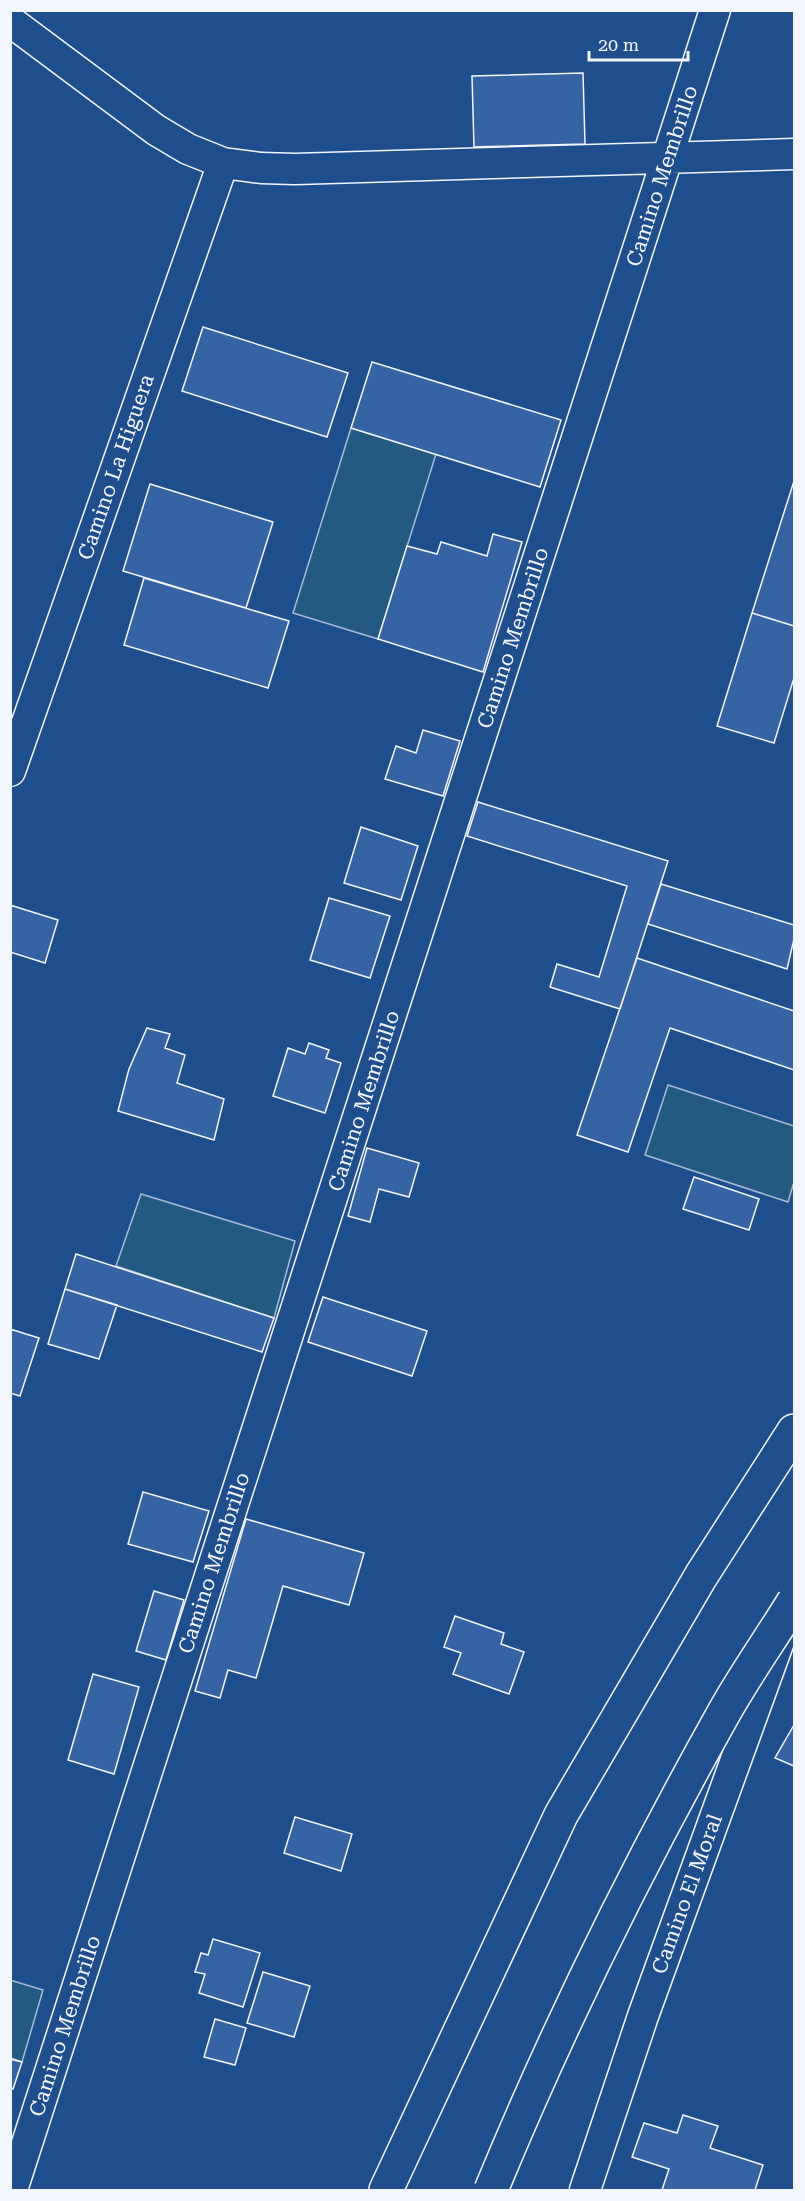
<svg xmlns="http://www.w3.org/2000/svg" width="805" height="2201" font-family="'Roboto Serif',serif">
<style>
.green{fill:#245a82;stroke:#a8bbd7;stroke-width:1.5}
.building{fill:#3563a3;stroke:#f2f6ff;stroke-width:1.5}
.lines{fill:none;stroke-linecap:round;stroke-linejoin:round}
.street-casing{stroke:#f2f6ff;stroke-width:33}
.highway-casing{stroke:#f2f6ff;stroke-width:36}
.street{stroke:#1f4e8c;stroke-width:30}
.highway{stroke:#1f4e8c;stroke-width:33}
.highway-bridge-casing{stroke:#f2f6ff;stroke-width:36;stroke-linecap:butt}
.highway-bridge{stroke:#1f4e8c;stroke-width:33}
.labels{text-anchor:middle;stroke-width:4.5;stroke-linejoin:round;paint-order:stroke}
.street-label{font-size:21px;fill:#f2f6ff;stroke:#1f4e8c}
</style>
<rect width="100%" height="100%" fill="#1f4e8c"/>
<path class="green" d="M351,428L436,454L378,639L293,613Z
M668,1085L794,1126V1182L788,1202L645,1155Z
M141,1194L295,1241L274,1318L116,1266Z
M10,1980L43,1990L22,2062L11,2058Z"/>
<path class="building" d="M583,73L585,144L474,147L472,76Z
M203,327L348,373L327,437L182,391Z
M372,362L561,420L540,487L351,428Z
M794,481V626L752,613Z
M150,484L273,522L246,608L123,571Z
M493,534L522,542L483,672L378,639L407,546L437,554L441,542L487,556Z
M144,578L289,621L268,688L124,645Z
M752,613L794,626V678L774,743L717,726Z
M423,730L460,741L443,796L385,779L396,746L416,753Z
M478,802L668,861L620,1009L550,987L557,964L599,977L627,886L467,836Z
M361,827L418,846L401,900L344,883Z
M661,884L794,925V939L787,969L648,924Z
M329,898L390,916L370,978L310,960Z
M10,905L58,920L45,963L10,952Z
M637,958L794,1011V1070L670,1028L628,1152L577,1135Z
M147,1028L170,1034L165,1048L185,1055L177,1083L224,1099L214,1140L118,1111L129,1069Z
M309,1043L329,1050L326,1058L341,1063L325,1113L273,1096L288,1048L305,1054Z
M367,1148L419,1163L409,1197L379,1189L370,1222L348,1216Z
M694,1177L759,1199L749,1230L683,1209Z
M76,1254L274,1318L262,1352L65,1289Z
M65,1289L117,1305L99,1359L48,1344Z
M323,1297L427,1331L412,1376L308,1342Z
M10,1329L39,1338L20,1396L10,1393Z
M143,1492L209,1511L193,1562L128,1544Z
M246,1519L364,1553L349,1605L283,1586L256,1678L228,1670L220,1698L195,1691Z
M154,1591L184,1600L166,1660L136,1651Z
M455,1616L504,1633L501,1644L524,1652L509,1694L453,1674L461,1653L444,1647Z
M93,1674L139,1687L114,1774L68,1760Z
M794,1725V1766L775,1758Z
M295,1817L352,1834L341,1871L284,1853Z
M213,1939L260,1953L243,2007L199,1993L205,1974L195,1972L201,1953L208,1955Z
M263,1972L310,1986L294,2037L247,2023Z
M215,2019L246,2028L235,2065L204,2057Z
M10,2059L22,2062L13,2089L10,2088Z
M683,2115L718,2126L710,2148L763,2165L755,2190H662L669,2169L632,2157L644,2123L677,2133Z"/>
<g class="lines">
<defs>
<path id="street" d="M10,21L156,130L188,149L223,163L261,168L295,169L794,154
M10,771L223,163
M12,2190L715,10
M585,2190L643,2016L782,1633"/>
<path id="highway" d="M386,2190L561,1815L701,1576L794,1431"/>
</defs>
<use href="#street" class="street-casing"/>
<use href="#highway" class="highway-casing"/>
<use href="#street" class="street"/>
<use href="#highway" class="highway"/>
<defs>
<path id="highway-bridge" d="M491,2190C559,2025 639,1864 726,1709C747,1672 772,1637 794,1601"/>
</defs>
<use href="#highway-bridge" class="highway-bridge-casing"/>
<use href="#highway-bridge" class="highway-bridge"/>
</g>
<g class="labels">
<g class="street-label">
<text transform="translate(662 176) rotate(-72)" y="7">Camino Membrillo</text>
<text transform="translate(116 467) rotate(-71)" y="7">Camino La Higuera</text>
<text transform="translate(513 638) rotate(-72)" y="7">Camino Membrillo</text>
<text transform="translate(364 1101) rotate(-72)" y="7">Camino Membrillo</text>
<text transform="translate(214 1563) rotate(-72)" y="7">Camino Membrillo</text>
<text transform="translate(687 1894) rotate(-70)" y="7">Camino El Moral</text>
<text transform="translate(65 2026) rotate(-72)" y="7">Camino Membrillo</text>
</g>
</g>
<rect width="805" height="2201" fill="none" stroke="#f2f6ff" stroke-width="24"/>
<path d="M589 51v9h99v-9" fill="none" stroke="#f2f6ff" stroke-width="3"/>
<text x="598" y="51" font-size="18" fill="#f2f6ff" stroke="#1f4e8c" stroke-width="4.5" paint-order="stroke">20 m</text>
</svg>
